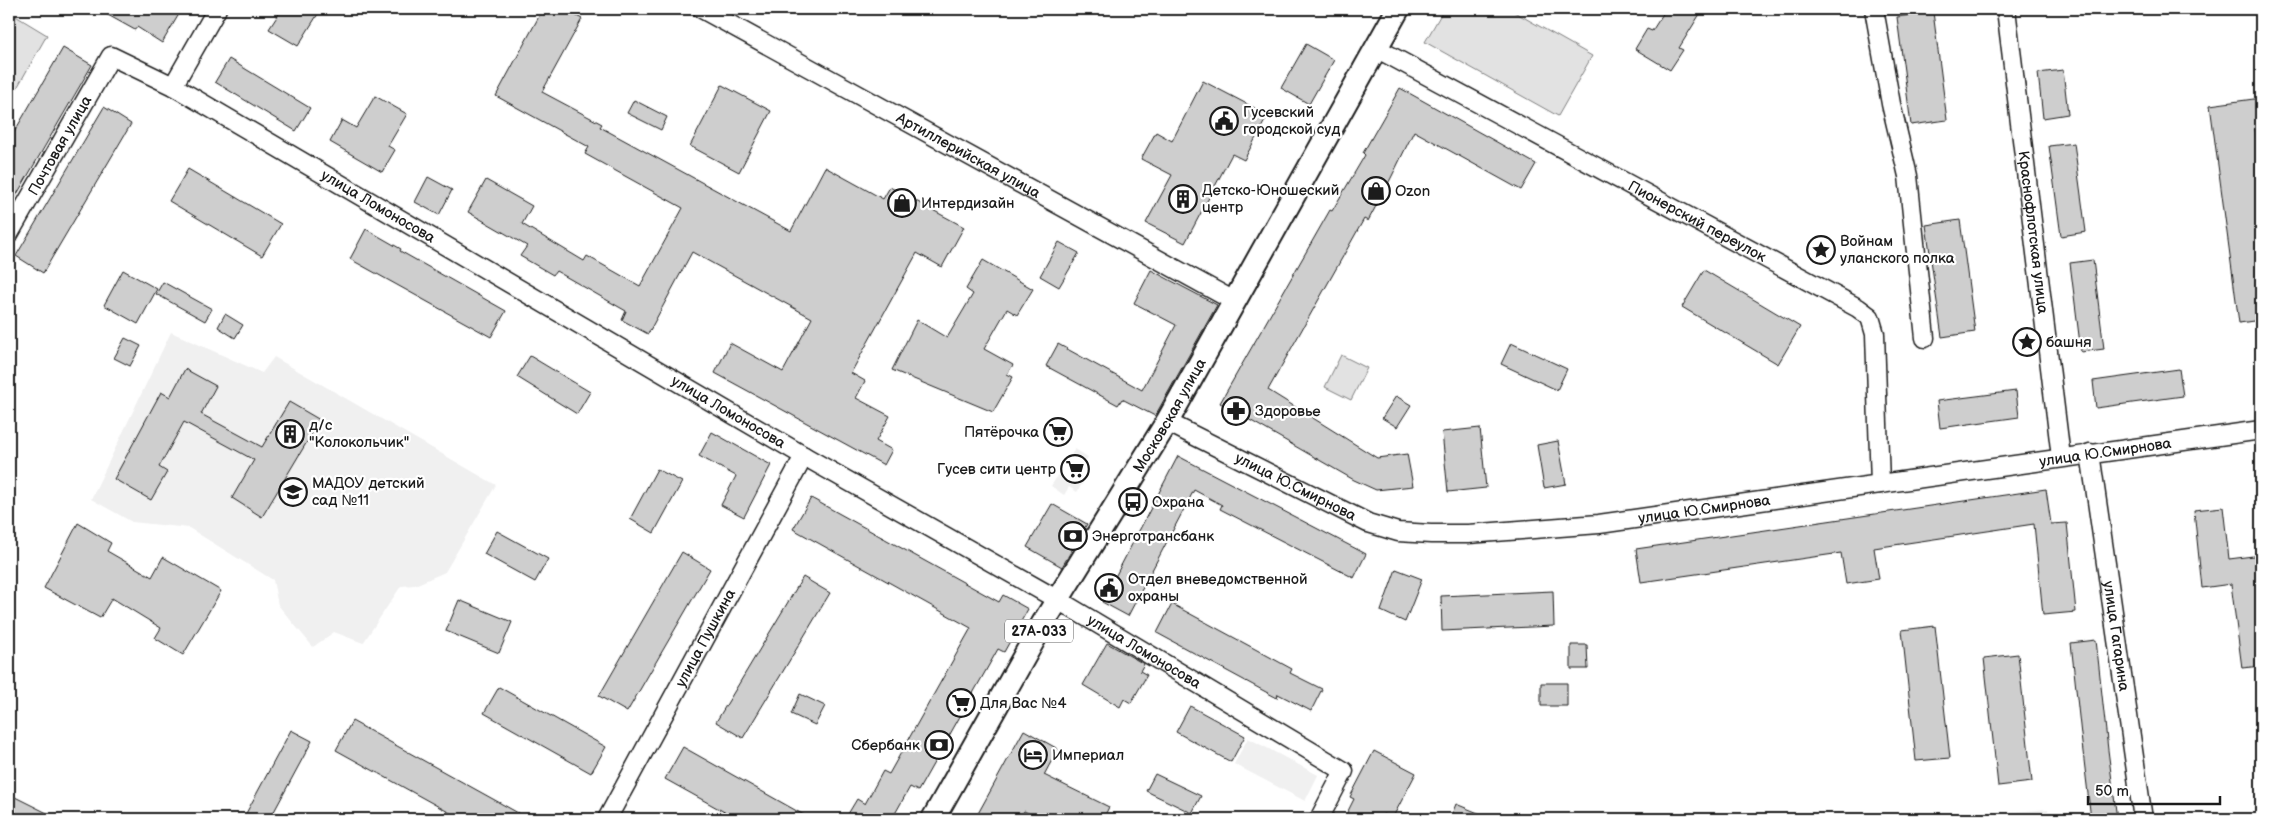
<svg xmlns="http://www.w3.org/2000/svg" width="2270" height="828" font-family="'Balsamiq Sans',sans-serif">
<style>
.built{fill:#f0f0f0}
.green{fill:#e2e2e2;stroke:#7f7f7f}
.building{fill:#cecece;stroke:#1c1c1c}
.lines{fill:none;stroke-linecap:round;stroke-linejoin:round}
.minor-casing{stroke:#1c1c1c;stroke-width:21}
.major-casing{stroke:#1c1c1c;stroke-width:26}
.minor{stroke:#fff;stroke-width:18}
.major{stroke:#fff;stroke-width:22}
.labels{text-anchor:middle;stroke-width:4.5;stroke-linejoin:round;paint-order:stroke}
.shield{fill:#fff;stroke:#606060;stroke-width:1}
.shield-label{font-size:14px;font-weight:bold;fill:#1c1c1c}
.poi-label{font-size:15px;fill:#1c1c1c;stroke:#fff;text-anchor:start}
.street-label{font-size:15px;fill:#1c1c1c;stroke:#fff}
</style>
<rect width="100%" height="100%" fill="#fff"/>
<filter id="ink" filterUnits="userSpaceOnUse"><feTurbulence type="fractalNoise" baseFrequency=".02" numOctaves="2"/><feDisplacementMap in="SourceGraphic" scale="10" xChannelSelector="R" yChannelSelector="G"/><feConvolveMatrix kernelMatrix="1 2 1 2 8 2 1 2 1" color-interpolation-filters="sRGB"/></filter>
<g filter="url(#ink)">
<path class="built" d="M171,332L262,373L274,357L496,485L445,572L415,585L401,586L363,643L334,632L313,647L278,605L273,580L189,528L132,522L91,499Z
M1075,449L1088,457L1079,471L1087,476L1077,492L1069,487L1064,495L1051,486Z
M1248,738L1318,775L1305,801L1234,764Z
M2048,809L2049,819H1966V816Z"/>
<path class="green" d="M1444,9H1509L1592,56L1558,116L1425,42Z
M9,12L47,35L9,102Z
M1341,355L1367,368L1351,400L1325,387Z"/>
<path class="building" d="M97,9H182L162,43L137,27L135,30Z
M282,9H321L298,46L269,29Z
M543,9H564L582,19L542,92L602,124L600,127L791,231L825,167L883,199L890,187L964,227L942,267L917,253L851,373L865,381L856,398L890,416L876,441L892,450L884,465L715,373L730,343L783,372L812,318L692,252L648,334L622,320L626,311L556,271L553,275L520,256L527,246L468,212L486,180L532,206L522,224L584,261L587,256L640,286L683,208L585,154L589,147L496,96Z
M1666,9H1703L1679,48L1683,50L1670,70L1635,49L1647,29L1652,31Z
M1933,12L1947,120L1911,125L1897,17Z
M1306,44L1334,60L1309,104L1281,88Z
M63,48L92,65L9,208V141Z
M229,59L310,108L296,131L215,82Z
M2063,70L2068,114L2043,118L2038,73Z
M1203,81L1268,115L1244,160L1232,154L1185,243L1146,223L1172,175L1141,159L1156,132L1172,141Z
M722,85L771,111L739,172L690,146Z
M1400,88L1536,164L1521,190L1414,131L1391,178L1368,221L1364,219L1268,390L1377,458L1407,454L1413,486L1376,490L1354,480L1220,403L1330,210L1332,211L1365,155L1363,153Z
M375,96L407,114L388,146L395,150L382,172L330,142L342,120L356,128Z
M2261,98V128L2255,129L2261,172V320L2239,323L2210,105Z
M634,100L667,117L661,130L627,113Z
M104,107L131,124L43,273L16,256Z
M2074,143L2086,232L2061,236L2049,146Z
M188,169L281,224L262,256L169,201Z
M428,177L452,190L439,215L415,202Z
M1960,220L1975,332L1942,337L1926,225Z
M366,229L401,249L400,251L506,311L491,337L350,259Z
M1059,242L1079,253L1059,287L1040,276Z
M983,260L1033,289L1017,315L1007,309L984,349L1013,365L1007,374L1013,377L993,412L892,370L917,320L947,338L973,294L966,289Z
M2093,260L2104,349L2081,352L2070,263Z
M123,270L157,289L138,324L104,305Z
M1151,270L1217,305L1155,416L1122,399L1118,405L1046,366L1058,344L1142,390L1176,325L1134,303Z
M1704,270L1800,327L1778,364L1682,307Z
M163,282L212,309L205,321L156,294Z
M225,314L243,325L235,338L218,327Z
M125,338L141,346L130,366L114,358Z
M1511,343L1567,369L1557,390L1501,364Z
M530,356L590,392L577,414L517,377Z
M185,369L216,386L201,414L262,447L289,402L320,420L262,517L232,498L254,460L184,422L159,467L167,472L151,500L114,479L161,392L170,397Z
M2179,369L2183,396L2096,408L2093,381Z
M2016,391L2019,417L1940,428L1937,401Z
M1396,396L1411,405L1397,427L1382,418Z
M1480,428L1486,488L1448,492L1442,432Z
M712,432L771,465L744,517L721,505L736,476L699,456Z
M1558,441L1566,484L1544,488L1537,445Z
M1178,456L1366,554L1354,578L1220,509L1222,505L1194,490L1128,616L1102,602Z
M657,469L682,482L654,533L630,519Z
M2046,489L2051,524L2067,523L2076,612L2043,615L2034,524L1874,548L1879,579L1846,584L1841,553L1641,582L1636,549Z
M811,498L999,602L1003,595L1028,609L1004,652L998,649L918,791L910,787L892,819H845L857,799L865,804L883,771L889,774L971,628L793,529Z
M1052,504L1087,524L1062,567L1027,547Z
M2223,507L2229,559L2261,555V666L2242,668L2231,584L2202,588L2194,510Z
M78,523L111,543L107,551L152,577L163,557L221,591L183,655L155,638L161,628L112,598L100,618L44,588Z
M497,531L548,559L535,582L484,554Z
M682,552L710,569L627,712L599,696Z
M1396,569L1422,579L1405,622L1381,611Z
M803,577L830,593L743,738L716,722Z
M1553,591L1554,626L1442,631L1441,596Z
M459,600L512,622L499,653L446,631Z
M1172,604L1292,669L1290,673L1322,689L1311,711L1278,694L1277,698L1157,633Z
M1935,626L1950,758L1916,761L1902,630Z
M2096,640L2108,750L2117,819H2091L2081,735L2071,643Z
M1107,643L1144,664L1140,671L1147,675L1131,703L1124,699L1120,707L1083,685Z
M1571,645H1587L1588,669H1571Z
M2018,654L2032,782L1998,786L1984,658Z
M1541,683H1567V706H1541Z
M499,687L606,747L591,773L484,713Z
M800,694L825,706L815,725L791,714Z
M1190,706L1245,736L1231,762L1176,732Z
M352,721L529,819H461L336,750Z
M291,730L312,741L270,819H243Z
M1024,730L1058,749L1044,775L1109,807L1103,819H1040L1024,811L1019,819H975Z
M683,747L811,819H737L665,779Z
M1374,751L1416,773L1392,819L1383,814L1381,819H1344L1354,799L1350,797Z
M1155,774L1201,796L1192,813L1146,791Z
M9,794L59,819H9Z
M1456,804L1493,819H1450Z"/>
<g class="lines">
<defs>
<g id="minor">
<path id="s1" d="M702,9L1234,301"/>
<path d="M1874,9L1891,104L1908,176L1925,338"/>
<path id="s2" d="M2006,9L2061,457"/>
<path id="s3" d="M1376,48L1858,308L1870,317L1875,334L1880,484"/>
<path d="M173,86L217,9"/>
<path id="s4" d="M9,234L111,56L173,86L804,456L1058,600L1344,771L1319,819"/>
<path id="s5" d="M1167,422L1368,523L1398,532L1431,534H1468L1599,524L2261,430"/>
<path id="s6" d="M2090,453L2143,819"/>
<path id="s7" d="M607,819L804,456"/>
</g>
<g id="major">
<path id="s8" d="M933,819L1042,625L1167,422L1398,9"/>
</g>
</defs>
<use href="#minor" class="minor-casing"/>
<use href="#major" class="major-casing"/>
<use href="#minor" class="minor"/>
<use href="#major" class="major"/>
</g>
</g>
<defs>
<symbol id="civic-ring" viewBox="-11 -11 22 22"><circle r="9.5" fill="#fff" stroke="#1c1c1c" stroke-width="1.5"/><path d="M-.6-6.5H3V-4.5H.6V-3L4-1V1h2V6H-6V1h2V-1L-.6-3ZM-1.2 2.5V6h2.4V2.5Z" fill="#1c1c1c"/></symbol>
<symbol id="shop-ring" viewBox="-11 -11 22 22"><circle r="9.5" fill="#fff" stroke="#1c1c1c" stroke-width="1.5"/><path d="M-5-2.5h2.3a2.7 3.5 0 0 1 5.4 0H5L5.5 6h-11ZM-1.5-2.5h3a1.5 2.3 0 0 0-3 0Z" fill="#1c1c1c"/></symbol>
<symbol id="building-ring" viewBox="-11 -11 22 22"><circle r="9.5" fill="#fff" stroke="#1c1c1c" stroke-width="1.5"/><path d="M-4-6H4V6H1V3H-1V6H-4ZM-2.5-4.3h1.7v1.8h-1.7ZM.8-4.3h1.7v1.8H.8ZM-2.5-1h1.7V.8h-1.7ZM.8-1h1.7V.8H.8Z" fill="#1c1c1c"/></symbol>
<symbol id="sight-ring" viewBox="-11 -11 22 22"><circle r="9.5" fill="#fff" stroke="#1c1c1c" stroke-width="1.5"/><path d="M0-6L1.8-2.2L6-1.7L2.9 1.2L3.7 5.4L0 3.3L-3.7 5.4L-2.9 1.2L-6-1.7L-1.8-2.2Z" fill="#1c1c1c"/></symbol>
<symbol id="pharmacy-ring" viewBox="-11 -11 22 22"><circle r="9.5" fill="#fff" stroke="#1c1c1c" stroke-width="1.5"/><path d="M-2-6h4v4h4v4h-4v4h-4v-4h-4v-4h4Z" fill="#1c1c1c"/></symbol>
<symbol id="supermarket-ring" viewBox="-11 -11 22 22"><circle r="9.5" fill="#fff" stroke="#1c1c1c" stroke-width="1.5"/><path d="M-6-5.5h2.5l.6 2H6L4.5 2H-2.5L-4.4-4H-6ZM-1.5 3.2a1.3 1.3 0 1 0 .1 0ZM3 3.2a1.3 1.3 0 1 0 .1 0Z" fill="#1c1c1c"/></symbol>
<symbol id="school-ring" viewBox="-11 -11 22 22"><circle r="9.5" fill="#fff" stroke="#1c1c1c" stroke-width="1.5"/><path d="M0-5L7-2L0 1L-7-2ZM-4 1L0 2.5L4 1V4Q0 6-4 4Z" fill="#1c1c1c"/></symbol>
<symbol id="bus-ring" viewBox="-11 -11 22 22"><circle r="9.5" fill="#fff" stroke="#1c1c1c" stroke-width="1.5"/><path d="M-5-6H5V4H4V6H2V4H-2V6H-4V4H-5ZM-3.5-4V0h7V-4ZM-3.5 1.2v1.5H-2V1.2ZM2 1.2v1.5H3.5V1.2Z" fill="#1c1c1c"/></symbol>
<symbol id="bank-ring" viewBox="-11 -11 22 22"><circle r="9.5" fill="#fff" stroke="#1c1c1c" stroke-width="1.5"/><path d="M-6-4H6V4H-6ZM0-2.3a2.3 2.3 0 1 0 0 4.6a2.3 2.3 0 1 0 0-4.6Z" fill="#1c1c1c"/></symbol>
<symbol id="hotel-ring" viewBox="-11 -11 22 22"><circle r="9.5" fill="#fff" stroke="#1c1c1c" stroke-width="1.5"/><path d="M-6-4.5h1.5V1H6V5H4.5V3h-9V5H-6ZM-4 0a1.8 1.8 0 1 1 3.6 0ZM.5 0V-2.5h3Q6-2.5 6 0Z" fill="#1c1c1c"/></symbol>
</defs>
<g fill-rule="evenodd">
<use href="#civic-ring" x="1208" y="105" width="32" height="32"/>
<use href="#shop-ring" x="1360" y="175" width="32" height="32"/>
<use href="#building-ring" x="1167" y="183" width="32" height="32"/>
<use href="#shop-ring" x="886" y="187" width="32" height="32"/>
<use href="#sight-ring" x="1805" y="234" width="32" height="32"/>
<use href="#sight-ring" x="2011" y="326" width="32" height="32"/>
<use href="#pharmacy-ring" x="1220" y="395" width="32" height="32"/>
<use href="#supermarket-ring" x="1042" y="416" width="32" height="32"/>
<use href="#building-ring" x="274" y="418" width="32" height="32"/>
<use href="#supermarket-ring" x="1059" y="453" width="32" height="32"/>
<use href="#school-ring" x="277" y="476" width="32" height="32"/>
<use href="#bus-ring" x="1117" y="486" width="32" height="32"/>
<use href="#bank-ring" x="1057" y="520" width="32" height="32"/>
<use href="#civic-ring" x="1093" y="572" width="32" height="32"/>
<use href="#supermarket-ring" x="945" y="687" width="32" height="32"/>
<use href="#bank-ring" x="923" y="729" width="32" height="32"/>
<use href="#hotel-ring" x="1017" y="739" width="32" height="32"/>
</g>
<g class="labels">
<rect class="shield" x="1005" y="619.5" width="68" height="23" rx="4"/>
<g class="shield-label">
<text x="1039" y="636">27А-033</text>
</g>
<g class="poi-label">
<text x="1243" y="117">Гусевский<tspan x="1243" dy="17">городской суд</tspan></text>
<text x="1202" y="195">Детско-Юношеский<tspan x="1202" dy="17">центр</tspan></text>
<text x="1395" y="196">Ozon</text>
<text x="921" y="208">Интердизайн</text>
<text x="1840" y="246">Войнам<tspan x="1840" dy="17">уланского полка</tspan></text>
<text x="2046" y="347">башня</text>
<text x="1255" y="416">Здоровье</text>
<text x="309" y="430">д/с<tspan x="309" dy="17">"Колокольчик"</tspan></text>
<text x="1039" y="437" text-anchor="end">Пятёрочка</text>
<text x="1056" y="474" text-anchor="end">Гусев сити центр</text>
<text x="312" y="488">МАДОУ детский<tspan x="312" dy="17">сад №11</tspan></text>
<text x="1152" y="507">Охрана</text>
<text x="1092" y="541">Энерготрансбанк</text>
<text x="1128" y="584">Отдел вневедомственной<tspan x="1128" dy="17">охраны</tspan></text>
<text x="980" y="708">Для Вас №4</text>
<text x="920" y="750" text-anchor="end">Сбербанк</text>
<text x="1052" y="760">Империал</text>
</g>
<g class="street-label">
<text dy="5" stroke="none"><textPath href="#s4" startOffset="102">Почтовая улица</textPath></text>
<text dy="5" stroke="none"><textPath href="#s1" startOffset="304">Артиллерийская улица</textPath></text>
<text dy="5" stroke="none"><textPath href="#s4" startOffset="512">улица Ломоносова</textPath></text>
<text dy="5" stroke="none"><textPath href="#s3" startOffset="365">Пионерский переулок</textPath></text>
<text dy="5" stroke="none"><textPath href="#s2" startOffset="225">Краснофлотская улица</textPath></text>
<text dy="5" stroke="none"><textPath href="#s4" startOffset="918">улица Ломоносова</textPath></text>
<text dy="5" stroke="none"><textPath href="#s8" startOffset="468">Московская улица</textPath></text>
<text dy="5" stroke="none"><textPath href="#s5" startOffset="969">улица Ю.Смирнова</textPath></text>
<text dy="5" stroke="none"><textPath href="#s5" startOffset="144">улица Ю.Смирнова</textPath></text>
<text dy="5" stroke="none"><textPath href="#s5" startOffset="564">улица Ю.Смирнова</textPath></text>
<text dy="5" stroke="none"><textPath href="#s6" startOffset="185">улица Гагарина</textPath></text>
<text dy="5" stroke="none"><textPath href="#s7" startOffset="206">улица Пушкина</textPath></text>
<text dy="5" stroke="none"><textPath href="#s4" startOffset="1398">улица Ломоносова</textPath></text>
</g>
</g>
<rect width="2270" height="828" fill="none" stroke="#fff" stroke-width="30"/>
<rect x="15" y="15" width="2240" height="798" fill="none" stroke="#1c1c1c" stroke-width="2" filter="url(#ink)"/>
<path d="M2088 796v8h132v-8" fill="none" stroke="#1c1c1c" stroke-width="2.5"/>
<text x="2095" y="796" font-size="15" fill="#1c1c1c" stroke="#ffffff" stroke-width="4" paint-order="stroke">50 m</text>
</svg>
